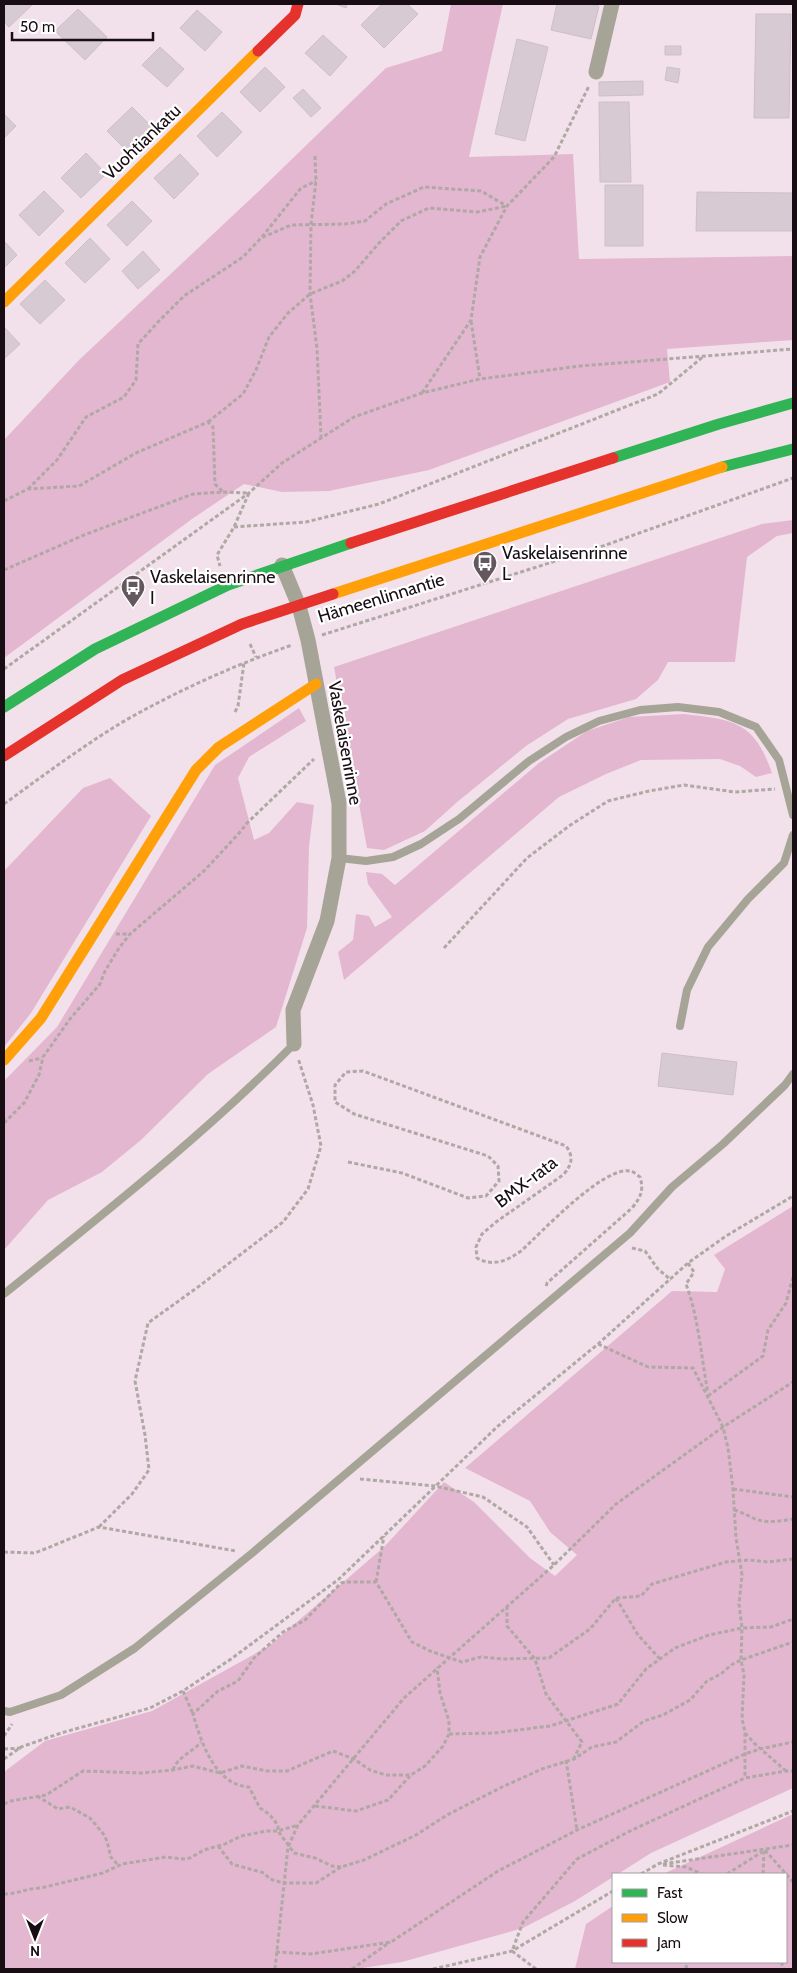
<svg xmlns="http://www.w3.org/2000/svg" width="797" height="1973" font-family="Cabin,sans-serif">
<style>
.forest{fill:#e4b7d1}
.building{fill:#d8cad2;stroke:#cebfc7}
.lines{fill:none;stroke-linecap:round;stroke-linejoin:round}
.path{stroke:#afa8a4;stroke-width:3;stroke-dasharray:4 2.5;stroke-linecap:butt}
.lane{stroke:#a6a496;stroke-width:8}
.street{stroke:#a6a496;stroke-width:15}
.fast{stroke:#30b455;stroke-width:11}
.slow{stroke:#ff9f0a;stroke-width:11}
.jam{stroke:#e5322d;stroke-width:11}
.labels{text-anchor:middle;stroke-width:4.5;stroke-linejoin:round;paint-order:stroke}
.street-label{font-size:18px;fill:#180d13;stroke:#fff}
.poi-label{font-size:18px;fill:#180d13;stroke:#fff;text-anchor:start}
</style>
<rect width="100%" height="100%" fill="#f2e1ea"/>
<path class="forest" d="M451,4H503L469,157L573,154L579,259L793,256V340L667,349L670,382L429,470L329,491L282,492L244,484L192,519L4,658V440L79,360L259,191L386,68L442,51Z
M793,520V533L777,536L747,557L735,662H668L658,680L636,699L568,719L526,746L456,803L425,831L384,850L367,848L334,667L762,524Z
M299,708L306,721L249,757L238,778L254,840L269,833L297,802L314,805L309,847L307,928L276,1027L208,1074L141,1140L102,1172L48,1200L4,1250V1081L57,1027L215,765Z
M684,714C734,720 754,721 772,773L756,777L740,766L720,759L641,760L606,774L559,797L344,980L338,952L353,940L356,914L369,916L375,927L392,917L368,884L366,872L382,874L395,885L539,763L587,731L629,717Z
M110,778L151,816L31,1013L4,1047V871L83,788Z
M793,1206V1788L651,1853L618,1874H613V1877L575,1901L523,1928L402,1962L356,1969H4V1772L45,1741L152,1711L269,1646L384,1547L444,1482L474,1502L530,1558L555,1576L577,1555L550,1532L530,1501L465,1468L672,1291L717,1292L725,1269L714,1255Z
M793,1814V1969H575L586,1924L613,1906V1962H786V1874H663Z"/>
<path class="building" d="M4,4H33L9,27L4,22Z
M336,4H347L346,8Z
M382,4H407L418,14L384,48L361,25Z
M557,4H588L599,6L591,39L551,30Z
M78,9L107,37L85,60L55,31Z
M197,10L222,32L205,51L180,28Z
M756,14H791L789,118H754Z
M323,35L347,57L330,76L305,53Z
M517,39L548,47L525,141L495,134Z
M665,46H681V55H665Z
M160,47L184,69L167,87L142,65Z
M265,67L285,87L260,112L240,92Z
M667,67L680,69L678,83L665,80Z
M643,81V95L599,96V82Z
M303,89L321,108L311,117L293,98Z
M599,102H629L631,182H600Z
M132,107L152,127L127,151L107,131Z
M222,112L242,132L217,157L197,136Z
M4,114L16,126L4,138Z
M86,153L106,174L81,198L61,178Z
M180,154L199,174L174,199L154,178Z
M605,185H643V246H605Z
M44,191L64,211L39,236L19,215Z
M697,192L793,193V231H696Z
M132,201L152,221L127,246L107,225Z
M90,238L110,259L85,283L65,263Z
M4,241L17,255L4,268Z
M143,251L160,270L138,289L122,271Z
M45,280L65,300L40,324L20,304Z
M4,327L20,344L4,359Z
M662,1053L737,1062L733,1095L658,1086Z"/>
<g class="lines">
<path class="path" d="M315,156L316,181L311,224L310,294L317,348L321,437
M262,237L301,188L316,181
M471,321L480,379
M422,393L471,320L480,257L507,206L554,157L589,86
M208,422L243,394L256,370L269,337L288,313L310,294L342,281L355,271L379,243L401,221L429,208L477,212L507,206
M28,489L57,460L86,417L124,397L136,380L138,344L158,322L184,296L243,257L261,238L291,225L345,224L365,221L386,204L424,187L481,191L507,206
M4,501L28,489L79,486L136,453L208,422L213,427L215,484L223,492
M234,527L306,522L379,504L658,394L704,356
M4,570L84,535L193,494L223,492L249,493L234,527L217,555L220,566
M322,635L603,546L793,478
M250,644L256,657
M4,669L249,493L282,463L354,417L422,393L480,379L580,366L793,349
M235,712L238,706L244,663
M4,804C44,775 84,745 126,720C179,690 235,665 292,645
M116,934H129
M444,948L527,858L569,826L608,801L649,791L684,785L735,792L775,789
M29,1061L42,1058
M4,1123L24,1103L39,1075L43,1057L70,1019L100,984L105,971L119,948L130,934L204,871L241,831L247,823L314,759
M348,1162L402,1173L468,1198L486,1196L499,1181L498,1166L488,1156L354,1114L335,1102V1085L346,1072L363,1071L566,1146C574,1157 572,1165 563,1175L496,1222L482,1234L476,1247L477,1258C493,1267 507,1261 521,1251C541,1233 603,1166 630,1171C633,1171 637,1175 640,1177C644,1190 641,1197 632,1208L547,1283L546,1287
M632,1248L645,1251L658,1269L671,1280
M688,1263L694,1272L686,1284C699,1319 701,1357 708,1393
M598,1344L648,1367L693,1368L723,1427L728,1448L733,1489L736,1538L742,1575L739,1604L742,1628L741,1660L744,1675L742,1719L745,1732V1778
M708,1396L763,1356L768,1330L786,1303L793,1277
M360,1479L435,1486L483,1497L527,1527L554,1565
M733,1489L793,1497
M734,1510C741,1512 747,1515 753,1518C766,1524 780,1521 793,1519
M99,1527L132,1494L149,1470L145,1435L135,1381L148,1323L198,1287L283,1222L308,1189L321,1146L313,1105L298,1058
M4,1552L35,1553L99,1527L236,1551
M376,1582L384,1536
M616,1598L638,1635L660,1659
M507,1606V1626L535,1659L546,1694L582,1742L574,1758
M183,1691L193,1714
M745,1733L755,1744L786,1771
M449,1734L494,1733L550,1726L618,1704L646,1669L675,1648L709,1635L742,1628L771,1627L793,1619
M4,1736L12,1724
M4,1749L21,1748
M4,1759L21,1747L61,1733L150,1708L183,1691L231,1659L339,1579L498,1426L598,1344L688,1263L726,1236L793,1196
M566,1760L577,1830
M173,1770C177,1757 193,1752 201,1742
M37,1796L58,1809L70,1807L90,1818L105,1836L109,1848L110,1856L118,1865
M4,1804L11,1801L46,1795L83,1771L142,1773L173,1770L193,1766L220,1773L242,1766L267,1771H287L333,1751L354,1759L370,1770L386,1775H411L425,1766L443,1746L449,1734V1721L440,1693L437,1667
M315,1806L356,1811L388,1800L410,1776
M218,1846L232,1864L264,1873L270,1879L283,1883H316L341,1867L364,1860L416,1835L447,1815L502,1787L542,1769L574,1759L592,1747L616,1742L644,1721L663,1715L690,1700L707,1681L721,1674L731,1665L741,1660L793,1642
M765,1850L793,1882
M663,1864L793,1845
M663,1865L686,1867L702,1874
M341,1867L332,1866L315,1858L294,1853L278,1831V1825L269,1814L260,1808L249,1787C215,1785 201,1742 193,1714L218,1691L238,1681L254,1658L283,1632L305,1620L341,1583L346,1582H376L412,1642L430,1651L462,1662L481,1657L503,1659L549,1658L590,1629L616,1598L641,1596L652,1584L726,1562L749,1560L768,1562L793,1559
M641,1874L658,1864L793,1811
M727,1874L762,1852
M763,1874L764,1851
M4,1894C17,1894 28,1888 41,1888L103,1873L122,1864L166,1857L183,1859L190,1858L204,1850L225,1844L241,1836L267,1831H278L298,1825
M276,1952L311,1954L391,1942L498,1871L577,1830L745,1754L760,1749L793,1742
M781,1962L784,1969
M275,1969L288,1847L298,1825L404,1698L554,1565L616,1504L723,1427L793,1382
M352,1969L390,1942
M433,1969L512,1951L613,1891
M536,1969L512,1951L523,1922L577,1859L630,1831L745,1778L786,1771H793
M686,1969L687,1962"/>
<path class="lane" d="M339,858L366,861L393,857L421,844L459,819L529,761L566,737L599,721L640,710L678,707L719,712L756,727L779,760L793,815
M680,1026L687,990L708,947L748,899L784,863L793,835
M4,1294C103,1214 204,1135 294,1044
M4,1711L10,1712L61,1695L135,1648L251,1554L630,1233L672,1187L723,1144L785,1085L793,1074"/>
<path class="street" d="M596,72L612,4
M282,565L299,606L308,640L339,803V858L327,921L293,1010L294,1044"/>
<path class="fast" d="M613,458L719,424L793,403
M722,467L793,449
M4,707L95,649L228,585L351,543"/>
<path class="slow" d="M4,302L258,51
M333,594L722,467
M4,1060L41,1018L196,770L219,747L316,684"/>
<path class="jam" d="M258,51L295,15L298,4
M351,543L613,458
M4,756L122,680L242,624L333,594"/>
</g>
<defs>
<symbol id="bus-pin" viewBox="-11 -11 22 30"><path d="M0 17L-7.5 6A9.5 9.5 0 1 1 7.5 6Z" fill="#64575e" stroke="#fff"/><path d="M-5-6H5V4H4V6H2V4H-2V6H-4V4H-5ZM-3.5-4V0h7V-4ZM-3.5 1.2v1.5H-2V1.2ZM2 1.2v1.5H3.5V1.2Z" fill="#fff"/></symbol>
</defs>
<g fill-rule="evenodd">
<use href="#bus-pin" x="471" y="549" width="28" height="38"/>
<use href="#bus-pin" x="119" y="573" width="28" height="38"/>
</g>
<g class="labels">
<g class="street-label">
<text transform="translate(142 142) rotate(-44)" y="6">Vuohtiankatu</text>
<text transform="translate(381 598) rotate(-17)" y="6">Hämeenlinnantie</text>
<text transform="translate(345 743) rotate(80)" y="6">Vaskelaisenrinne</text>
<text transform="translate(526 1182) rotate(-37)" y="6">BMX-rata</text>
</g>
<g class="poi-label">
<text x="502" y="559">Vaskelaisenrinne<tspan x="502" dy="21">L</tspan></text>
<text x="150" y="583">Vaskelaisenrinne<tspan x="150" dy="21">I</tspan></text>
</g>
</g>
<rect width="797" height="1973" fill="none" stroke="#180d13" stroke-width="10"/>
<rect x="612" y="1873" width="175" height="90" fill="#ffffff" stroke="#a39ea1"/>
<rect x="622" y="1889" width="25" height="8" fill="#30b455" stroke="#a39ea1"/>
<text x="657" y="1898" font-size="15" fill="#180d13">Fast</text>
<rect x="622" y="1914" width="25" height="8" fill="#ff9f0a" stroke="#a39ea1"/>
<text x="657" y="1923" font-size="15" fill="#180d13">Slow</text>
<rect x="622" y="1939" width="25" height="8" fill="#e5322d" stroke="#a39ea1"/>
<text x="657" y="1948" font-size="15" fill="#180d13">Jam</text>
<g transform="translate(35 1938) rotate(180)" stroke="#ffffff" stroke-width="4" paint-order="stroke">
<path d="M0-4L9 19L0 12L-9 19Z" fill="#180d13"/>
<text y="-8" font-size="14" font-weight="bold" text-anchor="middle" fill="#180d13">N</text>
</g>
<path d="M12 32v8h141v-8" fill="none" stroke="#180d13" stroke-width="2.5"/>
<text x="20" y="32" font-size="15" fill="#180d13" stroke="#ffffff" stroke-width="4" paint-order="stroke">50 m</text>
</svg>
